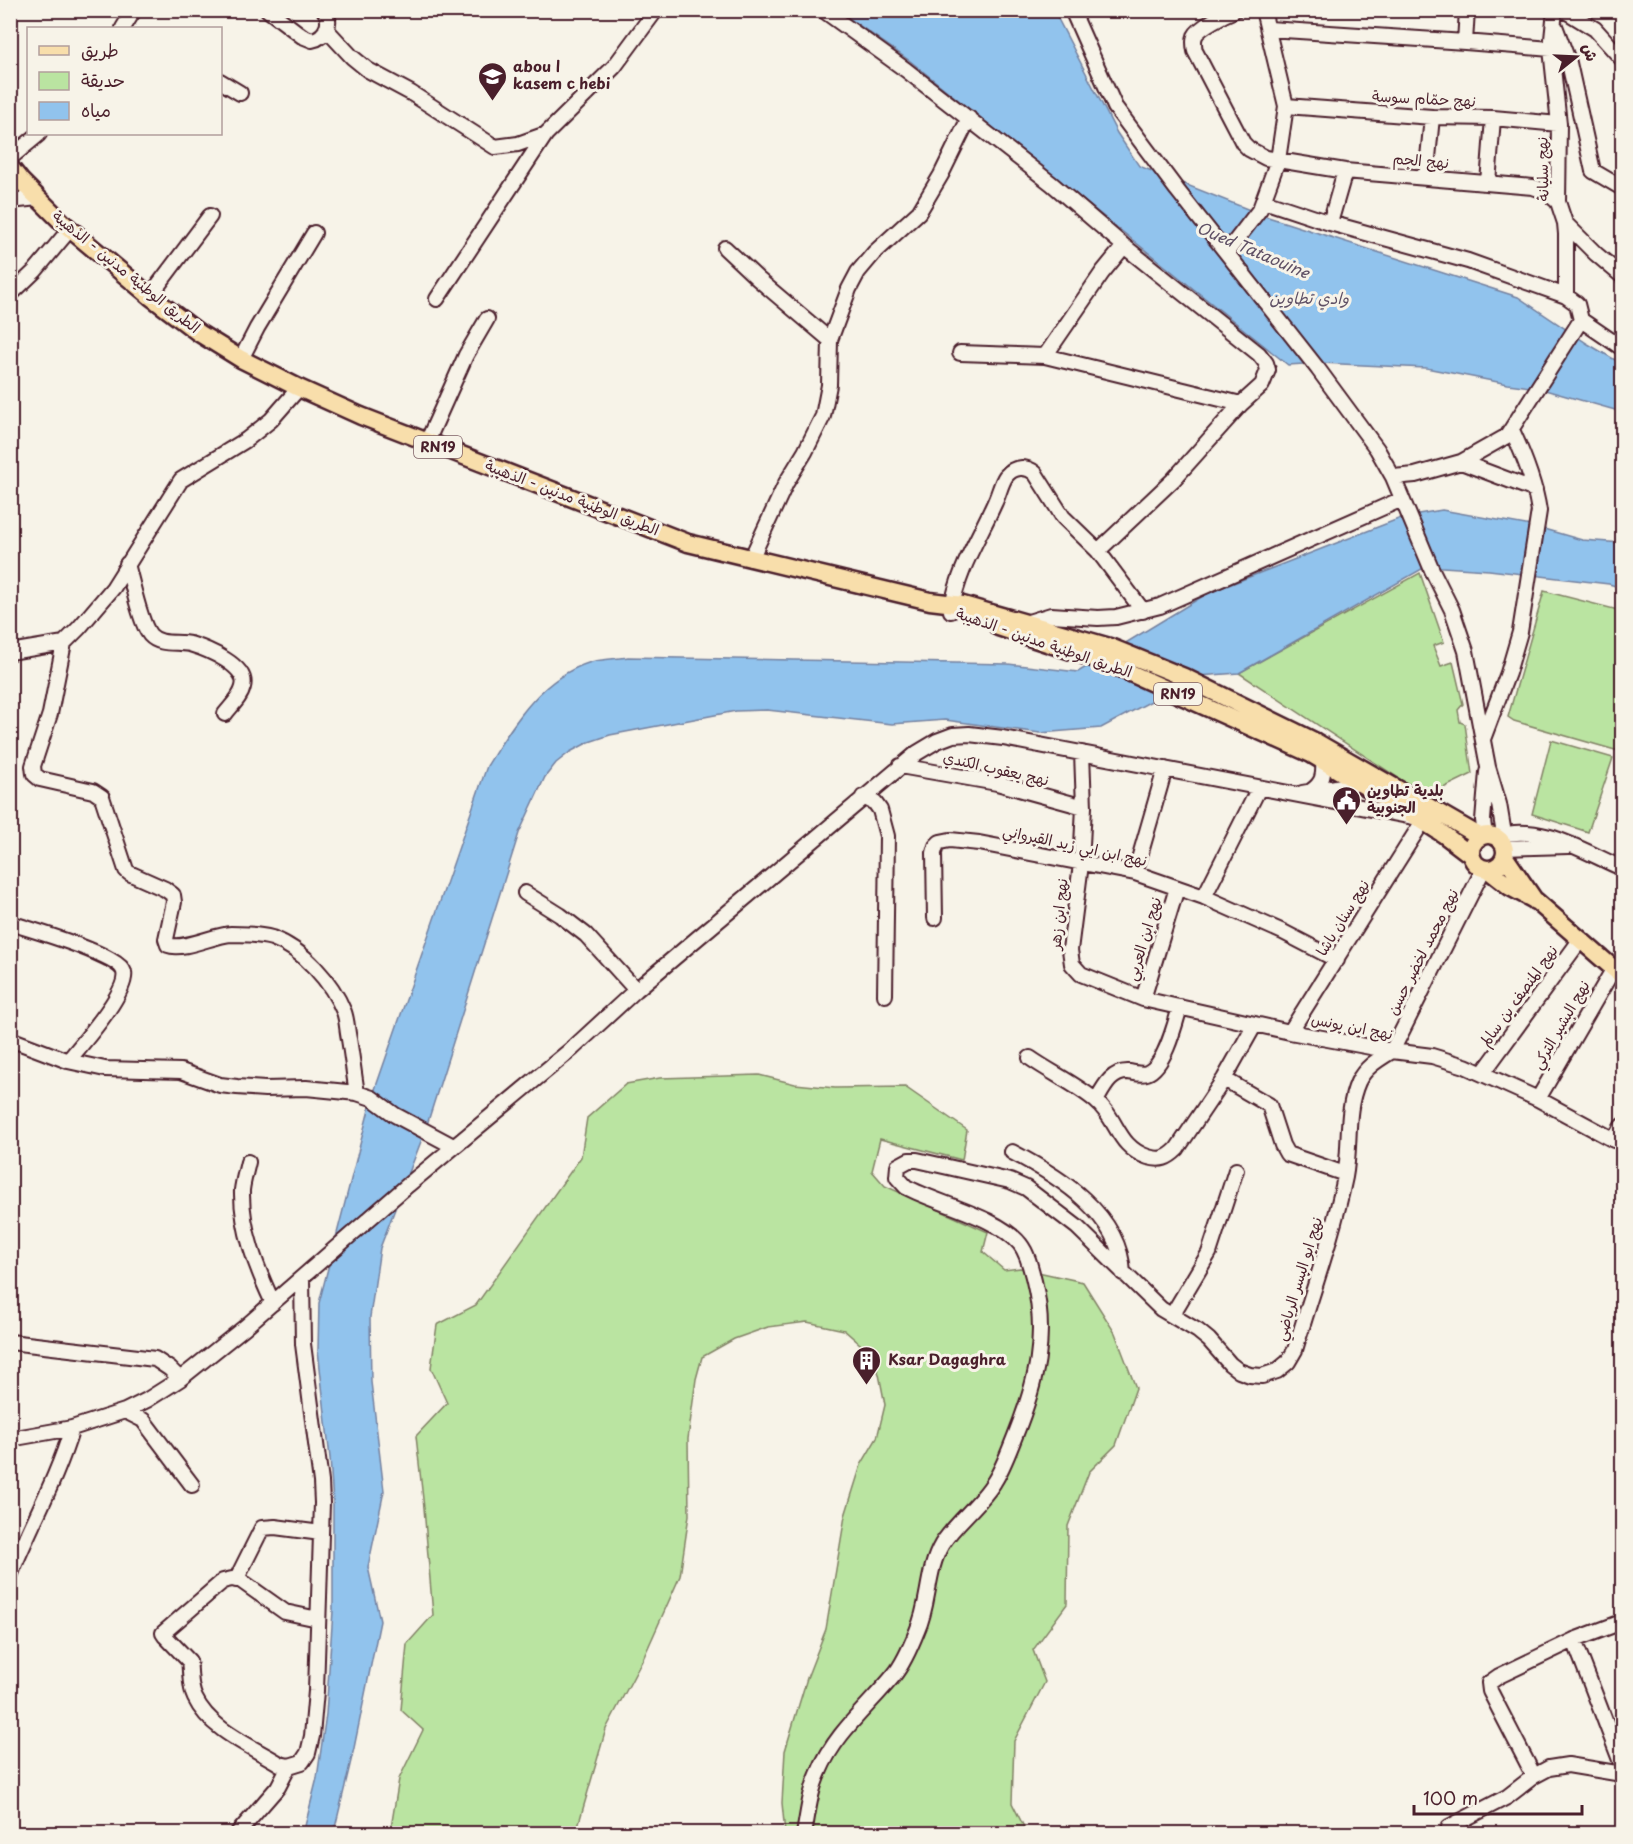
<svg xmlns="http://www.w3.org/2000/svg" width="1633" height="1844" font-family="'Playpen Sans','Playpen Sans Arabic',sans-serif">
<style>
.green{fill:#bae4a1;stroke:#828266;stroke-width:1.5}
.water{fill:#91c3ed;stroke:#75819f;stroke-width:1.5}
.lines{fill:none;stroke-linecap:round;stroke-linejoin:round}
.minor-casing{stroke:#4a1f2b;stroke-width:18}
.major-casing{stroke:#4a1f2b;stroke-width:21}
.minor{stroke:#f7f3e8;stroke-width:14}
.major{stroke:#f8deab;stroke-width:16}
.labels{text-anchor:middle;stroke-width:6;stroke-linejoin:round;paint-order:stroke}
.shield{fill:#f7f3e8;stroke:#7e5f64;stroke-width:1.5}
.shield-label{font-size:14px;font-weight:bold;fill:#4a1f2b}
.poi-label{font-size:15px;font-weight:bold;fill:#4a1f2b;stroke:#f7f3e8;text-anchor:start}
.street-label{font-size:15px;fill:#4a1f2b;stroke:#f7f3e8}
.water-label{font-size:16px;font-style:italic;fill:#5f5065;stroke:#f7f3e8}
</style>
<rect width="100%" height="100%" fill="#f7f3e8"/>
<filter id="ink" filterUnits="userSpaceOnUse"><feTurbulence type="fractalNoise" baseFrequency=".0167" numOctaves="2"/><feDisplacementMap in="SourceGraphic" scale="12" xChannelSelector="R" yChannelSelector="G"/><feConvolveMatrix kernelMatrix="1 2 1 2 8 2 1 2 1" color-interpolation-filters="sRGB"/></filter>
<g filter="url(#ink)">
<path class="green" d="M1420,573L1444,642L1433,646L1441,666L1453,662L1463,704L1458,710L1460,722L1465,724L1472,774L1437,791L1421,793L1239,673Z
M1544,591L1622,611V752L1514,721L1508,717Z
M1551,740L1613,758L1588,832L1532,814Z
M759,1075L795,1084L835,1088L905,1087L967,1130L962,1160L880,1139L872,1171L885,1186L988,1232L983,1252L1004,1270L1020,1268L1083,1282L1115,1333L1136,1388L1116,1445L1089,1472L1068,1526L1067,1604L1033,1650L1045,1682L1014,1741L1012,1803L1027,1833H785L782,1803L785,1751L807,1678L826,1629L845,1516L861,1465L877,1438L885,1405L879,1374L869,1352L844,1330L807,1322L768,1327L734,1339L702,1357L696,1379L688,1439L689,1515L680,1576L643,1659L606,1729L576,1833L390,1834L399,1779L423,1730L401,1710L407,1644L433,1615L424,1508L416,1436L447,1403L431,1368L437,1325L476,1305L581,1157L587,1118L626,1084L660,1078Z"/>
<path class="water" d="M839,11H1048L1057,17L1117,133L1139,166L1265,216L1518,297L1588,344L1622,364V412L1538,388L1508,384L1426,368L1320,363L1288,365L910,61Z
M1442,510L1537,527L1582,540L1622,543V588L1609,584L1489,570L1427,566L1239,673L1198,676L1101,728L1040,733L945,720L892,724L767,710L736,711L610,735L589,742L570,752L556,763L545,777L519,833L425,1131L380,1248L370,1317L371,1382L384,1491L368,1567L380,1621L354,1748L334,1832L303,1834L317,1778L326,1714L333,1611V1503L330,1458L318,1350L319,1303L372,1098L487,766C514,723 540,678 591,662C603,659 616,659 628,657L1008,664L1078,672L1208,593L1406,516Z"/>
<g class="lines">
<defs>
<path id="minor" d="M268,10L302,36L312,40C326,37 333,22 324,10
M823,10L906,70L1052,184L1124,246L1259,354L1266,363L1268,370L1262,385L1241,404L1173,480L1098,551
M1072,10L1115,107L1177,190L1318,369L1377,449L1393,477L1432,570L1452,610L1466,651L1488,767L1499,804L1504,834L1502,843
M1235,10C1225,14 1199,27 1195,36C1193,41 1194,46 1195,51L1243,143L1249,149L1266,158L1345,171L1533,187L1545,191L1558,202
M1555,10L1551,49L1559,124L1558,202L1565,223L1566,234V296L1577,304L1581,320
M1564,10L1595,29L1622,59
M1555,26L1569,63L1593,171L1622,188
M123,28L134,10
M326,29L352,57L368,70L411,93L495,147L518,144L546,134
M1269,29L1465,42L1551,49
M1465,42L1467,10
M220,81L240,93
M1286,106L1432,117L1493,118L1559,124
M10,158L39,134
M1426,178L1432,117
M1488,183L1493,118
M10,201L38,198
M1264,201L1330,223L1468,261L1566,296
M1330,223L1345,171
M1565,223L1596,254L1622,276
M725,248L758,279L830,340
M1227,252L1260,209L1278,160L1286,106L1263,10
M10,295L35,271L70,229
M150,296L210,216
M437,299L546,134L614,67L656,10
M1581,320L1622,348
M960,353L1045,356L1102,273L1124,246
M1045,356L1241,404
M241,359L257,328L314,233
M427,442L466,355L487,319
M1461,462L1535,490
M1393,477L1415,475L1461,462L1507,436L1581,320
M751,559L786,483L805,452L823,416L829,385L830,340L849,289L858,272L874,253L919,212L941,175L969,118
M127,564C132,581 140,623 150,635C160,646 177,641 190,644C207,649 249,666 243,687C241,697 231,706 225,714
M951,611C958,569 978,540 995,502C999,494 1001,483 1006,476C1014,466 1026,466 1035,473L1063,517L1098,551L1143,611
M1025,623L1051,615L1098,618L1116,617L1160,606L1402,499
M64,643L50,714L33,766L34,774L40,779L93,791L102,797L126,870L129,873L165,889L173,895L174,902L166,939L168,945C183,951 214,935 231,934C244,934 259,934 272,938C303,949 332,982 344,1012C347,1020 347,1030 349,1039C352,1057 354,1075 357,1093
M10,652L64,643L79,628L113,588L181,480L246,440L271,420L299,388
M1483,739L1508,673L1520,632L1539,511C1535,483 1524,456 1512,430
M1082,753L1084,807L1081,864L1070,950L1072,964L1081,974L1143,999L1290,1032L1392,1051L1432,1056L1465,1066L1538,1099L1614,1140L1622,1126
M900,766L997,783L1084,807
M1311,791C1323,783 1324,775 1323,761
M1302,793L1359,783
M863,797L875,803L880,810L887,836L885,995
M1485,836L1483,820L1487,772
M1497,836C1542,823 1582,851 1622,868
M1505,848L1568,846
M1135,873L1165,769
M525,893L560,915L586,935L636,990
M1204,897L1259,788
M935,918L934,853L936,846L940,842L950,840L979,843L1135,873L1204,897L1283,932L1337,960
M10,923C29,929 120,955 124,972C129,991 81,1045 68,1061
M1143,999L1177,888
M1290,1032L1423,821
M10,1039L68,1061L105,1069L181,1071L220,1085L237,1087L265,1089L306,1088L357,1093L372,1098L395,1115L453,1146
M1030,1058C1050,1072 1079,1086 1096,1101C1118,1119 1117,1147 1148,1157C1161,1161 1168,1158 1177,1149L1224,1079L1255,1024
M1483,1073L1581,939
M1224,1079L1269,1105L1282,1145L1287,1154L1345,1174
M1538,1099L1614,968
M1096,1101C1104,1087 1111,1071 1129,1072C1135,1073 1142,1075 1147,1073C1165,1066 1175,1024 1180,1007
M1012,1152C1060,1177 1120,1214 1123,1273
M248,1162C246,1171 243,1181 242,1190C241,1229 257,1269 273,1303
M302,1278L303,1344L321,1482L322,1503L316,1691L312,1736L308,1753L302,1762L289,1766L280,1764C251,1746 210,1730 195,1698C189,1686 191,1673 189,1661L165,1636L163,1633L223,1581L232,1579L240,1580L285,1612L318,1619
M1172,1315L1209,1253L1236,1170
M10,1342L155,1359L170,1369L180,1379
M125,1411L143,1420L192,1485
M10,1439L72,1428L125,1411L147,1400L180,1379L245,1327L408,1185L573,1048L636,990L917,753L937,741L953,735L969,734L1003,738L1413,817
M10,1576C30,1526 57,1479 72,1428
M236,1580L262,1528L275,1527L321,1533
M1574,1640L1622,1765
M1534,1776L1490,1691L1489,1683L1499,1676L1574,1640L1622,1622
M1449,1827L1507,1797L1534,1776L1549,1768L1568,1765L1622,1774
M237,1834L278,1787L289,1766
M804,1834C808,1813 810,1791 819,1772C835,1733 868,1707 894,1675C904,1663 911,1646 917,1631C930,1603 926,1571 942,1544C956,1522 980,1505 994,1482C1003,1468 1009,1451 1015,1436C1036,1384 1048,1337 1034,1281C1031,1269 1028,1254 1020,1244C998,1217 938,1204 906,1187L897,1177L898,1166L909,1160H917L1010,1181L1026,1188L1077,1227L1161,1309L1198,1331L1209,1340L1230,1364L1239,1371L1250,1375L1262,1376L1277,1371L1288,1362L1295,1350C1312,1293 1333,1235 1345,1177C1351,1146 1345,1111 1358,1082C1365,1067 1379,1059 1392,1051L1484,868"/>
<path id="major" d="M10,167L21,181L64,224L150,296L199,333L241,359L299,388L361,416L688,543L930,601L963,605L1110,647L1184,677L1316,742L1481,837
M998,627L1108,663L1311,754L1418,818L1443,834L1472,856
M1471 852a17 17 0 1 1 34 0a17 17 0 1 1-34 0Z
M1505,857L1535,901
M1487,869L1510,887L1536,901L1622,976"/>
</defs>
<use href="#minor" class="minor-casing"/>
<use href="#major" class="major-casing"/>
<use href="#minor" class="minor"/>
<use href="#major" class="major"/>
</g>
</g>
<defs>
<symbol id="university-pin" viewBox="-11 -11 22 30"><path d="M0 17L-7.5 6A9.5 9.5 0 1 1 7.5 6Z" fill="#4a1f2b" stroke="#f7f3e8"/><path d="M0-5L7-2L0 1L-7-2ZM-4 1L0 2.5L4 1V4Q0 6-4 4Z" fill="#fff"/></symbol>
<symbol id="civic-pin" viewBox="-11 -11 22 30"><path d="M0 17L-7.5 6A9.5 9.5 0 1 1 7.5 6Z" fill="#4a1f2b" stroke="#f7f3e8"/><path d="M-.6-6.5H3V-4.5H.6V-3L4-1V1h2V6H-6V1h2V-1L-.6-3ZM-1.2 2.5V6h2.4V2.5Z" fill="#fff"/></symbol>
<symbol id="building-pin" viewBox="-11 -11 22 30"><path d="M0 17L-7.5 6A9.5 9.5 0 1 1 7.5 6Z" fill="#4a1f2b" stroke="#f7f3e8"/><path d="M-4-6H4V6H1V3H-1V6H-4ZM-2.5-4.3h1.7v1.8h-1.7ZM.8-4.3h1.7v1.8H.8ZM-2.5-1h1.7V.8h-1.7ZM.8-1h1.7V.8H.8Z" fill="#fff"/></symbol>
</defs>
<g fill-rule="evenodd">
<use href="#university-pin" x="476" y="60" width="33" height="45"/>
<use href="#civic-pin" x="1330" y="784" width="33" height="45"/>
<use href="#building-pin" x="850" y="1344" width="33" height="45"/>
</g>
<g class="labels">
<g class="shield">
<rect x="414" y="436" width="48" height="22" rx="4.5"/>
<rect x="1154" y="683" width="48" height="22" rx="4.5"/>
</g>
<g class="shield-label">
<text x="438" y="452">RN19</text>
<text x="1178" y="699">RN19</text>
</g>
<g class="poi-label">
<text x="513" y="72">abou l<tspan x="513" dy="17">kasem c hebi</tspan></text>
<text x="1367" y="796">بلدية تطاوين<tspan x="1367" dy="17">الجنوبية</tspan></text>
<text x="888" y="1365">Ksar Dagaghra</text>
</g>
<g class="street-label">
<text transform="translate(1424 99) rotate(3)" y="5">نهج حمّام سوسة</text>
<text transform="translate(1421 161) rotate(5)" y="5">نهج الجم</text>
<text transform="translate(1543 169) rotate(-91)" y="5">نهج سليانة</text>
<text transform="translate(126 272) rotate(39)" y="5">الطريق الوطنية مدنين - الذهيبة</text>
<text transform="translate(572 498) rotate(21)" y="5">الطريق الوطنية مدنين - الذهيبة</text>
<text transform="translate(1044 643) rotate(19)" y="5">الطريق الوطنية مدنين - الذهيبة</text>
<text transform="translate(996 769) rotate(13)" y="5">نهج يعقوب الكندي</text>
<text transform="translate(1075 846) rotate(12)" y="5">نهج ابن ابي زيد القيرواني</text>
<text transform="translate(1059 914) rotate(-84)" y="5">نهج ابن زهر</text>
<text transform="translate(1343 918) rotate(-58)" y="5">نهج سنان باشا</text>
<text transform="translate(1144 939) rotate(-73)" y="5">نهج ابن العربي</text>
<text transform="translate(1423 952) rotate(-63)" y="5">نهج محمد لخضر حسن</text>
<text transform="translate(1519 996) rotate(-54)" y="5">نهج المنصف بن سالم</text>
<text transform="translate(1561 1025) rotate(-60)" y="5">نهج البشير التركي</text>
<text transform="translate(1352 1027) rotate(11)" y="5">نهج ابن يونس</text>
<text transform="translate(1299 1279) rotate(-73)" y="5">نهج ابو اليسر الرياضي</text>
</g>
<g class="water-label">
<text transform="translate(1253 250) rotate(23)" y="6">Oued Tataouine</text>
<text x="1309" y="304">وادي تطاوين</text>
</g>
</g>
<rect width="1633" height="1844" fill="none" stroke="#f7f3e8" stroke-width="36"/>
<rect x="18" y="18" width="1597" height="1808" fill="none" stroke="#4a1f2b" stroke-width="2" filter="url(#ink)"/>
<rect x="27" y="27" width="195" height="108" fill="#f7f3e8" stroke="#b29e9c" stroke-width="1.5"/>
<rect x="39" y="46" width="30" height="9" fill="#f8deab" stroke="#b29e9c" stroke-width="1.5"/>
<text x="81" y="57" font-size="18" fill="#4a1f2b">طريق</text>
<rect x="39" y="72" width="30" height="18" fill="#bae4a1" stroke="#b29e9c" stroke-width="1.5"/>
<text x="81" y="87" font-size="18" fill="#4a1f2b">حديقة</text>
<rect x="39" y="102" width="30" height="18" fill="#91c3ed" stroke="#b29e9c" stroke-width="1.5"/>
<text x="81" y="117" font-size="18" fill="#4a1f2b">مياه</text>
<g transform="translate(1576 57) rotate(72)" stroke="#f7f3e8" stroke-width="4.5" paint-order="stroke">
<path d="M0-4.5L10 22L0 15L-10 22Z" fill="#4a1f2b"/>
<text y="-9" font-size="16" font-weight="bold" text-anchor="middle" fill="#4a1f2b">ش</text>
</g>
<path d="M1414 1805v9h168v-9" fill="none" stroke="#4a1f2b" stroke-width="3"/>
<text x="1423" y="1805" font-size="18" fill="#4a1f2b" stroke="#f7f3e8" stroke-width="4.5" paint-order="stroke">100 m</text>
</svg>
